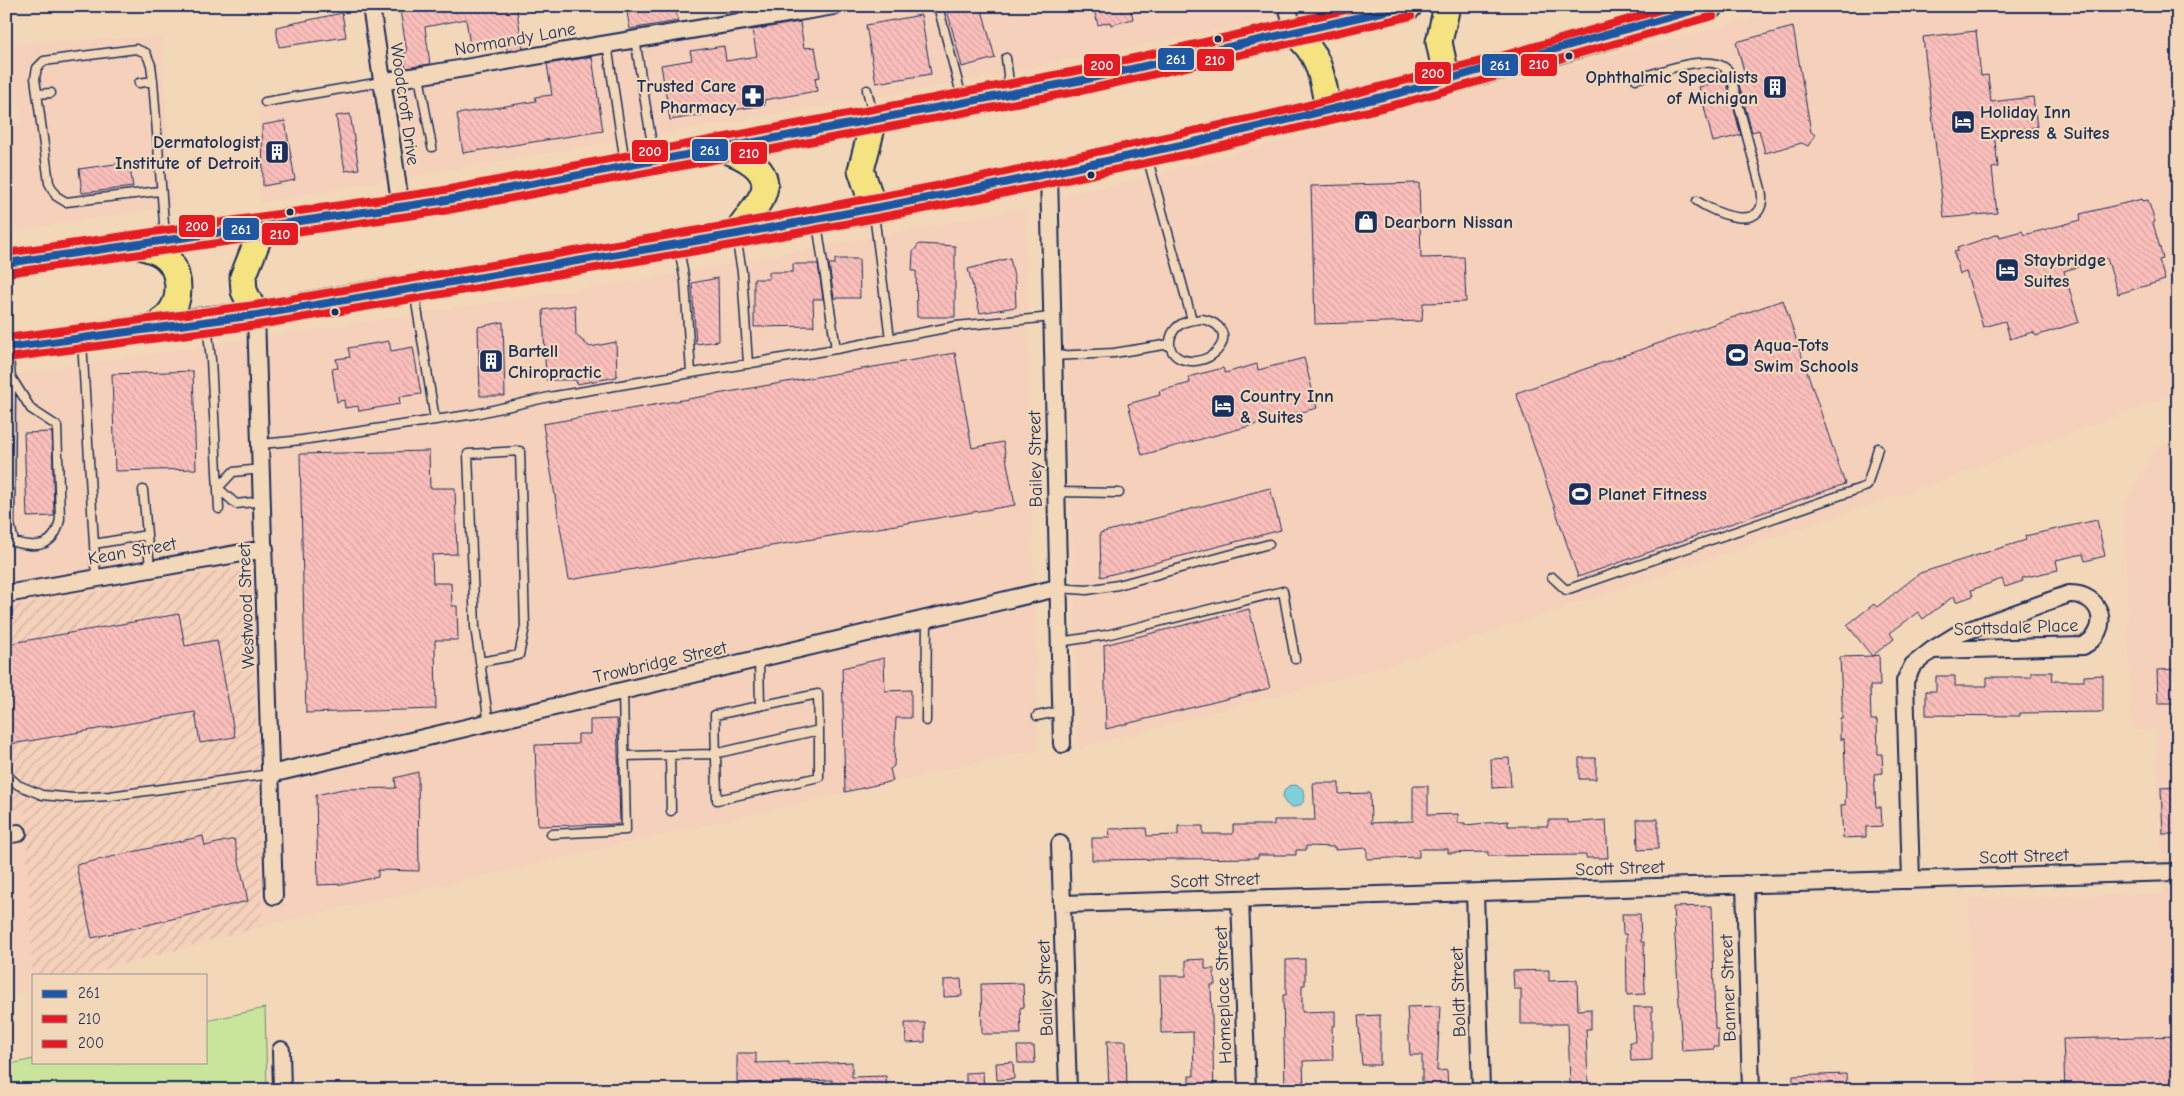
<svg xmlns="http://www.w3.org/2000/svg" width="2184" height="1096" font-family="'Comic Neue',sans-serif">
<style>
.built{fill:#f5d0ba}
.industrial{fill:url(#industrial-furrows)}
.park{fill:#c9e49b;stroke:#728a7c}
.water{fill:#80cfdb;stroke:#588fa9}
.building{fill:url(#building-back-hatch);stroke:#1b2f5e}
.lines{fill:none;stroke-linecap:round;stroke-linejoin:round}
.service-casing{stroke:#1b2f5e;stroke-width:11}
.minor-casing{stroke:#1b2f5e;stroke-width:20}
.primary-casing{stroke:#1b2f5e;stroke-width:29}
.service{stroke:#f3d7b9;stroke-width:8}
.minor{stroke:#f3d7b9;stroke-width:16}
.primary{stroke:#f5e382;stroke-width:25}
.bus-1-casing{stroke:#f3d7b9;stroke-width:11}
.bus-2-casing{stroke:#f3d7b9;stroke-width:11}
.bus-3-casing{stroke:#f3d7b9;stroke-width:11}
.bus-1{stroke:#1e57a3;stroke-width:8}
.bus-2{stroke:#e51a23;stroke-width:8}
.bus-3{stroke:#e51a23;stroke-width:8}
.bus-dot{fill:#1b2f5e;stroke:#f3d7b9;stroke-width:2}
.labels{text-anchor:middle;stroke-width:4.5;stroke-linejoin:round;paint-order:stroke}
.street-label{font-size:18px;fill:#1b2f5e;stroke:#f3d7b9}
.poi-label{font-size:18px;font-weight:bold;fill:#1b2f5e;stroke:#f3d7b9;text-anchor:start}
.line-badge{stroke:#f3d7b9;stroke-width:2}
.badge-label{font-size:14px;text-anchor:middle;font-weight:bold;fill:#fff}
</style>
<defs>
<pattern id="industrial-furrows" width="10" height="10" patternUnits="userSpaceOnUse" patternTransform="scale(1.25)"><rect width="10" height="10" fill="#f5d0ba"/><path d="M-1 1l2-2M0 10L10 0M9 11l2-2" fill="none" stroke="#d1b3a2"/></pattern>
<pattern id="building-back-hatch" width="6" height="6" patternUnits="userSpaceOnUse" patternTransform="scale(1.25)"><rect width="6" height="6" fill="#fbbfbb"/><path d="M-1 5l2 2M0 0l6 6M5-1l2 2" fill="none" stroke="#d7a4a3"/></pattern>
</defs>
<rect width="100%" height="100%" fill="#f3d7b9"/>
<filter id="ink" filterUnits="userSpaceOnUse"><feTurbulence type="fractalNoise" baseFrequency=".02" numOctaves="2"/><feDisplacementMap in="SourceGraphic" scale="10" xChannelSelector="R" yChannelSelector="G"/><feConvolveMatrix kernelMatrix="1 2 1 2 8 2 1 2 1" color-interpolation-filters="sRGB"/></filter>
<g filter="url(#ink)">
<path class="built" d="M780,6H1318L1257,22L937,86L261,202L258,100L402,72Z
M1799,6H2178V393L1926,486L1394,664L1079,748L1062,198L1071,194L1124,183Z
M161,37L173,206L6,232V125L23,122L6,61V44Z
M1025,208L1038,749L262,926L258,756L249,567L6,607V376L650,279Z
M2178,440V1090H1974L1969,899L2163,894L2156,729L2132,730L2124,508L2156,447Z
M25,807L33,989L6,995V811Z"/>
<path class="industrial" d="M249,566L258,756L262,926L84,975H34L33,989L25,807L6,811V607Z"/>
<path class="park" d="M152,6H208V8L152,11Z
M265,1008L267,1090H6V1065L34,1059V1062H206V1021Z"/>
<path class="water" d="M1283 796a11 11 0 1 1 22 0a11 11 0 1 1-22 0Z"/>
<path class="building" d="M409,6H516L523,48L507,51L505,40L470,46L466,19L425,27L430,64L406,68L403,53L407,52L400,10L409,8Z
M666,6H675L678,21L630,29L627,13Z
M961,6H981L995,58L962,67L947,10Z
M1093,6H1130L1133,19L1111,25L1110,22L1098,25Z
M342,13L346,37L279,47L276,27Z
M921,15L931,74L876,83L866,25Z
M800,22L804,48L815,47L820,77L815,78L817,91L764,100L765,105L670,120L661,65L692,60L690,51L724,46L726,61L757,56L752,30Z
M1793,27L1811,132L1815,135L1808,146L1802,143L1765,153L1759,130L1752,132L1737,77L1745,75L1736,42Z
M1976,31L1981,76L1988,75L1991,102L2033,97L2037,127L1994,133L1998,167L1992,168L1997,213L1944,218L1923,37Z
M592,57L603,131L463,153L457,114L536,101L535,97L552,95L547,64Z
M1726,80L1741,135L1713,142L1699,87Z
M350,114L359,169L345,171L336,116Z
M285,121L295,180L263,186L262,125Z
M129,162L133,187L82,193L79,169Z
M1419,183L1421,258L1464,257L1466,302L1423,303L1422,321L1315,324L1311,186Z
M2142,199L2143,201L2148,200L2155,222L2153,223L2163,259L2159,260L2165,280L2118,294L2107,258L2064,271L2079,322L2036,336L2033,332L2010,339L2005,321L1983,327L1966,272L1960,274L1954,252L1958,251L1957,248L1999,234L2000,237L2022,231L2024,235L2081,220L2080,214Z
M919,244L955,246V317H917L916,271H912L913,252Z
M1010,258L1015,282L1016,307L980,313L968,269Z
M835,259H859L860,298H834L829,264H835Z
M793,264H818L823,299H813L814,326L754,327V279H769V272H793Z
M718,278L719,341L696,344L692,283Z
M1783,300L1845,484L1578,577L1516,393Z
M575,305L576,335L590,347L616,342L617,377L577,384L576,380H546L543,310Z
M503,322L505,396H480L478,327Z
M389,341L391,351L413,347L421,394L399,397L400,404L359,411L358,406L345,408L344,400L337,402L332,369L338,368L336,359L350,357L348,348Z
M955,353L972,448L1003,442L1015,505L569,580L543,424Z
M1304,358L1317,408L1142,455L1128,404L1160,395L1159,391L1190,383L1188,377L1223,368L1225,373L1257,364L1258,370Z
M193,371L196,469L115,471L112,374Z
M52,432L54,516L27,517L24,433Z
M429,451L430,488H455L457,554L432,555L433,583H451L452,606H457L458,640H435L436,709L306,713L300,454Z
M1270,488L1281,530L1101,577L1100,533Z
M2097,520L2105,556L2085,561L2083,554L2056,560L2058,570L2022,578L2023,581L2005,587L2002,579L1971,590L1973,596L1956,602L1954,596L1923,619L1918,612L1890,633L1894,639L1872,656L1879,655L1880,686H1870L1871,720H1877L1878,754H1882L1883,773L1874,774L1876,807H1881L1882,826L1866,827V837L1843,838L1841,805H1845L1846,790L1844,739H1840V718H1842V702L1840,657L1872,656L1847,625L1874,604L1877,607L1920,573L2026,540L2025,536Z
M1249,609L1270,688L1106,729L1104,645Z
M179,614L185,646L217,640L235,737L200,743L195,712L6,745V644Z
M884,658L885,691L911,690V718H896L894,766L890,769L893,781L845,792L842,668Z
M2178,669V703H2158L2157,670Z
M2031,672H2052L2053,681H2084V676L2103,675V712L2020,713V716L1926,715V691H1936V676H1955V686H1987V677H2031Z
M617,719L620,824L538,826L535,745L578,744V734H590V720Z
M1509,758L1511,787L1492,788L1491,759Z
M1579,758H1596V779H1579Z
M418,772L419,871L378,870V877L345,884L318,885L316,795L343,789L396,788L395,778Z
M1313,783H1339V794L1370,793L1371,823L1413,821V786H1428V815L1458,814V823H1465V825L1508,821V826H1548V820H1568V823L1606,820L1608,858H1586V855L1488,856V852L1448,853V849H1419V857L1367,859V848L1335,850V847L1306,846V850H1296V855H1258V858L1092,860V838H1110L1109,829L1146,828L1147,836L1178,835V826H1203V834H1233V825H1274V820H1315Z
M2178,787V834H2163L2161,788Z
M1637,819H1658V849L1638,850Z
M203,836L205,846L234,839L248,901L92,938L76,865Z
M1712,906L1715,1029H1718V1047H1714V1049L1682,1051L1673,907Z
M1622,914H1640L1641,942H1644L1645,994L1627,995L1626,934H1623Z
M1205,959V969H1214L1215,985H1211L1214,1090H1189V1076H1194L1193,1032L1161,1033L1160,976H1186V960Z
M1305,959V985H1302V1012L1335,1011V1026H1332L1333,1060L1303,1061L1304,1090H1285L1283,995H1286V960Z
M1549,970V981L1577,980L1578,1010L1591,1009V1029H1586L1588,1083L1570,1084L1568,1024H1521V989H1514L1513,971Z
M961,979L962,996L944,997V980Z
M1023,983L1024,1007L1020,1008L1021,1034H982L981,984Z
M1440,1006L1437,1071L1447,1070L1448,1090H1422V1055H1410L1407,1007Z
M1634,1007H1652V1060L1631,1061L1630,1042H1635Z
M1380,1015V1065H1362L1358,1016Z
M905,1023H925V1042L906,1043Z
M2178,1036V1090H2065L2063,1039Z
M1107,1041H1126L1127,1090H1109Z
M1017,1046H1034L1035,1063H1018Z
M737,1053H756V1063L789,1062V1065L852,1062V1077L886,1076L887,1090H845V1083H832V1080L737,1084Z
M1013,1062L1014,1079L997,1080L996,1063Z
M983,1072L984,1089H966V1073Z
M1846,1074L1847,1090H1793V1076Z"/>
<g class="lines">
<defs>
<path id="service" d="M938,6L962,98
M635,39L654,157
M607,44L625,163
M1006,58L1010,91
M419,76L432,147
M1636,79C1658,73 1714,49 1730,73L1761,189C1770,235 1717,215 1697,201
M139,83L153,81
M867,90L873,115
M37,94L51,93
M265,102L381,82
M1147,156L1192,320
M160,191L66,202L56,196L49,183L35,78L37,68L44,61L136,49L146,53L151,65L153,81L165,236
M874,214L890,339
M817,223L836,349
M736,236L742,272L748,364
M679,248L685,282L691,373
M414,290L435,420
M1202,319C1245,328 1214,371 1181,359C1164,352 1168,330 1183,323C1189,320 1196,320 1202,319Z
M207,324L211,360L219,509
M82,341L96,578
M8,350L11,377L10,524L14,542C39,549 55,546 60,519L57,426L31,409L11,377
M1053,356L1114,353L1170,344
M261,444L302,440L475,414L549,397L836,349L956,326L1052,317
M218,488L233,472L261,469
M218,488L236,504L263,501
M143,490L150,568
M1056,492L1119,493
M94,544L147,535
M1552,577L1566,590L1867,486L1878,448
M1057,588L1087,590L1118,585L1269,544
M1059,642L1106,635L1283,591L1295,659
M759,659L760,706
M480,662L519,655L525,627L520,451L468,454L475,627L489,724
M1037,716L1061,711
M926,721L927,619
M670,755L671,811
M624,756L714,754L819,730L818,694L715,715L717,800L819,777V730
M6,774L18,785L42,795L74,798L110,796L271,774
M551,834L626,830L623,692"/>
<path id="minor" d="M371,6L401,208
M1287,6L1295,34
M381,82L834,6
M1049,173L1062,744
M256,315L274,896
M6,594L265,549
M271,774L1057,588
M6,835L18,833
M1060,844L1068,1090
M1911,880L1905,681L1913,665L1932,650L2083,646C2112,631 2103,593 2069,594L1958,634L1932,650
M1745,884L1751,1090
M1475,893L1481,1090
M1240,899L1247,1090
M1062,904L2178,872
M281,1050L282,1090"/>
<path id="primary" d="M1447,6L1439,42L1447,80
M1295,34C1321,55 1322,78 1328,109
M723,149C741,155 773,169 763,194C759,204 743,223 736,234
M874,209L861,170L874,120
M136,245C146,248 157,250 165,257C179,268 182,295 172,310C168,316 162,321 156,327
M6,263L441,201L1083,80L1409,6
M256,315L244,291L243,277L263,227
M6,348L206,320L256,315C339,298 423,287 507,273C629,253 752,232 875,209C1156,155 1436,90 1710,6"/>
</defs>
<use href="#service" class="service-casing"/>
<use href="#minor" class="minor-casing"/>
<use href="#primary" class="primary-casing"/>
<use href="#service" class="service"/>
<use href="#minor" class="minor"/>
<use href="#primary" class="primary"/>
<defs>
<path id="bus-1" d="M6,263L441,201L1083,80L1408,6
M6,348L256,315L737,234L980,188L1190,143L1399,93L1709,6"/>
<path id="bus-2" d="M7,273L443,211L1085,90L1411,16
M7,358L258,325L738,244L982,198L1193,153L1402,103L1713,16"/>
<path id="bus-3" d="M6,253L439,191L1081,70L1363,6
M6,338L255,305L735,224L978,178L1293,109L1501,56L1674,6"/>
</defs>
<use href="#bus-1" class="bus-1-casing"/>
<use href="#bus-2" class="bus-2-casing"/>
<use href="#bus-3" class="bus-3-casing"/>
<use href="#bus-1" class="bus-1"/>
<use href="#bus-2" class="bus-2"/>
<use href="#bus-3" class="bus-3"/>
</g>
</g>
<defs>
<symbol id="building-square" viewBox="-11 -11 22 22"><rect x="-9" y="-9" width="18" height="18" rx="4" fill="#1b2f5e" stroke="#f3d7b9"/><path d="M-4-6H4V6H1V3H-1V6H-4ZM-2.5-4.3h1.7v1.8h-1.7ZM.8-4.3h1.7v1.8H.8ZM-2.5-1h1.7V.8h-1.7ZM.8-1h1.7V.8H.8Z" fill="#fff"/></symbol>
<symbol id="pharmacy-square" viewBox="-11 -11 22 22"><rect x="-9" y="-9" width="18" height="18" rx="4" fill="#1b2f5e" stroke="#f3d7b9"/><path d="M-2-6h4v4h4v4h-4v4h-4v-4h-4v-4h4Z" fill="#fff"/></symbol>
<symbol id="hotel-square" viewBox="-11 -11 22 22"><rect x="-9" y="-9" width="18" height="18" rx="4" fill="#1b2f5e" stroke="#f3d7b9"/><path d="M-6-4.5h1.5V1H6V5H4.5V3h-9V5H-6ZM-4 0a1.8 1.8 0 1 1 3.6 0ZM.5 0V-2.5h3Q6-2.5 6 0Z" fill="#fff"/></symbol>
<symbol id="shop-square" viewBox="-11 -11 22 22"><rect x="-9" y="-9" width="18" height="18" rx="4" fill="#1b2f5e" stroke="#f3d7b9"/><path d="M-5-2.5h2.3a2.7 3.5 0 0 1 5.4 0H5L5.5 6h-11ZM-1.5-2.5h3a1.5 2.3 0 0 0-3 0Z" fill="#fff"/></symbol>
<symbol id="stadium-square" viewBox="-11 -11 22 22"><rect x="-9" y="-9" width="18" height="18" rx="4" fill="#1b2f5e" stroke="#f3d7b9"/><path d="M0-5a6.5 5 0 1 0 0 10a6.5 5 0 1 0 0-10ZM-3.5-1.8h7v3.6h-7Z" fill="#fff"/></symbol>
</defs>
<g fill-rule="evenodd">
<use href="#building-square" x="1761" y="73" width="28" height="28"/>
<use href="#pharmacy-square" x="739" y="82" width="28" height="28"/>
<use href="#hotel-square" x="1949" y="108" width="28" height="28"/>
<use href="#building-square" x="263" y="138" width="28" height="28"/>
<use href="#shop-square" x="1352" y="208" width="28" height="28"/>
<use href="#hotel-square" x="1993" y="256" width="28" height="28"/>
<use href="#stadium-square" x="1723" y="341" width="28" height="28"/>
<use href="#building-square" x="477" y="347" width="28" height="28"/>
<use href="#hotel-square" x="1209" y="392" width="28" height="28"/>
<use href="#stadium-square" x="1566" y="480" width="28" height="28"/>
</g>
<g class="bus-dot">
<circle cx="1218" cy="39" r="4.5"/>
<circle cx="1569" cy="56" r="4.5"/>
<circle cx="1091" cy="175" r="4.5"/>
<circle cx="290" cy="212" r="4.5"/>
<circle cx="335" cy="312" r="4.5"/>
</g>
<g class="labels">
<g class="street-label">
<text transform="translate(515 39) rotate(-10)" y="6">Normandy Lane</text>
<text transform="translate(405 104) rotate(82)" y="6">Woodcroft Drive</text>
<text transform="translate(1035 459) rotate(-91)" y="6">Bailey Street</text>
<text transform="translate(132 551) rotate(-10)" y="6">Kean Street</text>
<text transform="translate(246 606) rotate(-92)" y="6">Westwood Street</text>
<text transform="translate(2016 627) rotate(-2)" y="6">Scottsdale Place</text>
<text transform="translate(660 662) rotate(-13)" y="6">Trowbridge Street</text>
<text transform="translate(2024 856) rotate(-2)" y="6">Scott Street</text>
<text transform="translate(1620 868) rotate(-2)" y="6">Scott Street</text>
<text transform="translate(1215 880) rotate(-2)" y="6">Scott Street</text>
<text transform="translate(1045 988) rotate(-92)" y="6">Bailey Street</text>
<text transform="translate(1728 988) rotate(-92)" y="6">Banner Street</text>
<text transform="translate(1458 992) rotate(-92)" y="6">Boldt Street</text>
<text transform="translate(1223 995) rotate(-92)" y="6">Homeplace Street</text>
</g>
<g class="poi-label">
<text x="1758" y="83" text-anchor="end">Ophthalmic Specialists<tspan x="1758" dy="21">of Michigan</tspan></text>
<text x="736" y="92" text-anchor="end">Trusted Care<tspan x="736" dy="21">Pharmacy</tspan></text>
<text x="1980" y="118">Holiday Inn<tspan x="1980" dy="21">Express &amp; Suites</tspan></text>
<text x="260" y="148" text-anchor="end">Dermatologist<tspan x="260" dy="21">Institute of Detroit</tspan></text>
<text x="1384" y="228">Dearborn Nissan</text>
<text x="2024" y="266">Staybridge<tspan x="2024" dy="21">Suites</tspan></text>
<text x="1754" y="351">Aqua-Tots<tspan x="1754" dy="21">Swim Schools</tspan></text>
<text x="508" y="357">Bartell<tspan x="508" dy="21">Chiropractic</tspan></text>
<text x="1240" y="402">Country Inn<tspan x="1240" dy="21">&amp; Suites</tspan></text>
<text x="1598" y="500">Planet Fitness</text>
</g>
</g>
<g class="line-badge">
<rect x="1157" y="47" width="38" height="24" rx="5" fill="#1e57a3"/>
<rect x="1196" y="48" width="39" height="24" rx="5" fill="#e51a23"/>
<rect x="1520" y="53" width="38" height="24" rx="5" fill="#e51a23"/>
<rect x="1481" y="53" width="38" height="24" rx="5" fill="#1e57a3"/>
<rect x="1083" y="53" width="38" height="24" rx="5" fill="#e51a23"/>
<rect x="1414" y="61" width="38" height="24" rx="5" fill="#e51a23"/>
<rect x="691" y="138" width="38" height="24" rx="5" fill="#1e57a3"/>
<rect x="631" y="139" width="38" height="24" rx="5" fill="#e51a23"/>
<rect x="730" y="141" width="38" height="24" rx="5" fill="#e51a23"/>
<rect x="178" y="214" width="38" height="24" rx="5" fill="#e51a23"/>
<rect x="222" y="217" width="38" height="24" rx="5" fill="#1e57a3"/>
<rect x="261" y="222" width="38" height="24" rx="5" fill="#e51a23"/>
</g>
<g class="badge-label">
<text x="1176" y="64">261</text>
<text x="1215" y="65">210</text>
<text x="1539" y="69">210</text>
<text x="1500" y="70">261</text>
<text x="1102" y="70">200</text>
<text x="1433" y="78">200</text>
<text x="710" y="155">261</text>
<text x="650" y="156">200</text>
<text x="749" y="158">210</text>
<text x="197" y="231">200</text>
<text x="241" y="234">261</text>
<text x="280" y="239">210</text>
</g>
<rect width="2184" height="1096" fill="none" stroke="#f3d7b9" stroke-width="25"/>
<rect x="12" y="12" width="2159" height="1071" fill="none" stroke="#1b2f5e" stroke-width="2" filter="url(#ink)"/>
<rect x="32" y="974" width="175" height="90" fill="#f3d7b9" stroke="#9d9495"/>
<rect x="42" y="990" width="25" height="8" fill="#1e57a3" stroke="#9d9495"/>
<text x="78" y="998" font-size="15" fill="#1b2f5e">261</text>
<rect x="42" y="1015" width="25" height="8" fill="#e51a23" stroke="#9d9495"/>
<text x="78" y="1024" font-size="15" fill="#1b2f5e">210</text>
<rect x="42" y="1040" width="25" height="8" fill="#e51a23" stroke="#9d9495"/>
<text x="78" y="1048" font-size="15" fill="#1b2f5e">200</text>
</svg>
